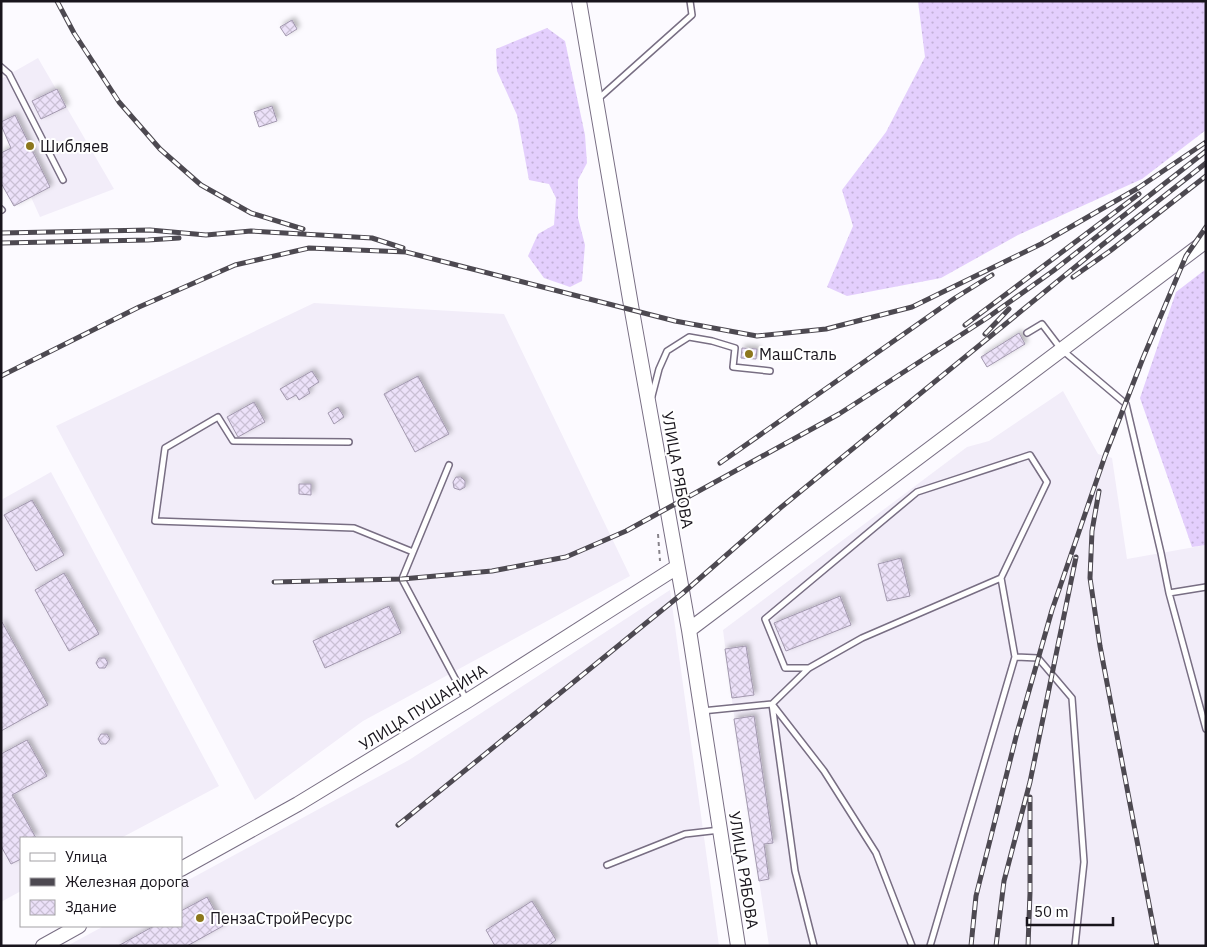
<svg xmlns="http://www.w3.org/2000/svg" width="1207" height="947" font-family="'IBM Plex Sans',sans-serif">
<style>
.built{fill:#f2edf9}
.grass{fill:url(#grass-dots)}
.building{fill:url(#building-cross-hatch);stroke:#a298ae;filter:url(#shadow)}
.lines{fill:none;stroke-linecap:round;stroke-linejoin:round}
.lane-casing{stroke:#786e83;stroke-width:8}
.secondary-casing{stroke:#786e83;stroke-width:16}
.path{stroke:#87838a;stroke-width:2;stroke-dasharray:4 4;stroke-linecap:butt}
.lane{stroke:#fff;stroke-width:5}
.secondary{stroke:#fff;stroke-width:14}
.rail-casing{stroke:#4d4951;stroke-width:5}
.rail{stroke:#fff;stroke-width:3;stroke-dasharray:9;stroke-linecap:butt}
.poi-dot{fill:#8c771c;stroke:#fff;stroke-width:2}
.labels{text-anchor:middle;stroke-width:4;stroke-linejoin:round;paint-order:stroke}
.poi-label{font-size:16px;fill:#19151d;stroke:#fff;text-anchor:start}
.street-label{font-size:16px;fill:#19151d;stroke:#fff}
</style>
<defs>
<pattern id="grass-dots" width="8" height="8" patternUnits="userSpaceOnUse" patternTransform="scale(1.25)"><rect width="8" height="8" fill="#e4cffd"/><path d="M2 2h.1M6 6h.1" fill="none" stroke="#c3b1d8" stroke-width="1.8" stroke-linecap="round"/></pattern>
<pattern id="building-cross-hatch" width="8" height="8" patternUnits="userSpaceOnUse" patternTransform="scale(1.25)"><rect width="8" height="8" fill="#ece1f9"/><path d="M0 0l8 8M0 8l8-8" fill="none" stroke="#cac0d5"/></pattern>
<filter id="shadow"><feDropShadow dx="3" dy="-3" stdDeviation="2.5" flood-color="#0004"/></filter>
</defs>
<rect width="100%" height="100%" fill="#fcfaff"/>
<path class="built" d="M38,58L114,189L40,217L31,197L14,206L1,183V153L11,148L1,125V79Z
M314,303L504,314L630,576L363,721L255,800L56,426Z
M1063,391L1098,454L1112,458L1127,559L1206,545V946H769L733,708L723,630L967,447L989,441Z
M51,472L219,786L121,838H21V891L1,902V500Z
M670,590L719,946H67L104,926H181V884L409,760Z"/>
<path class="grass" d="M918,1H1206V130L1142,179L1018,235L941,278L847,296L827,287L853,226L842,190L886,132L925,57Z
M547,28L565,41L585,135L587,163L578,180V218L585,245L582,281L570,287L544,278L528,256L538,234L554,225L556,198L549,184L529,180L517,115L497,71L496,49Z
M1206,269V545L1192,547L1140,398L1176,292Z"/>
<path class="building" d="M292,20L297,29L286,36L280,27Z
M57,89L66,107L41,119L32,101Z
M272,106L277,121L259,127L254,112Z
M15,115L50,187L14,206L1,183V153L11,148L1,125V122Z
M1019,333L1025,344L987,367L981,357Z
M742,348L757,349L756,359L741,358Z
M312,371L319,382L308,389L310,393L299,400L296,395L287,400L280,389Z
M418,376L449,434L415,452L384,394Z
M254,402L265,422L238,437L227,417Z
M338,407L344,417L334,424L328,413Z
M456,477H461L465,481V487L460,490L454,488L453,482Z
M299,484H311V495L299,494Z
M32,500L64,555L36,571L4,515Z
M901,558L910,596L887,601L878,564Z
M64,573L99,634L69,651L35,590Z
M840,596L851,625L786,651L774,623Z
M389,606L401,633L325,668L313,641Z
M2,622L48,705L1,731V623Z
M746,646L754,695L732,698L725,649Z
M99,658H105L108,663L105,668H99L96,663Z
M754,716L773,843L764,844L769,879L759,881L734,719Z
M101,734H107L110,739L106,744H101L98,739Z
M27,740L47,776L12,795L36,838H21V859L11,864L1,846V754Z
M207,897L223,926L187,946H118L154,926H181V911Z
M532,901L556,940L548,946H495L486,930Z"/>
<g class="lines">
<defs>
<path id="lane" d="M1,67L9,74L63,180
M598,99L692,15L690,1
M1,209L2,210
M1027,333L1042,324L1061,349L1126,404L1161,553L1169,593L1206,729
M652,396L659,369L667,351L689,337L712,341L735,348L733,367L770,371
M349,442L233,441L218,417L165,448L155,521L354,528L413,552
M449,465L402,579L467,701
M1169,593L1206,587
M1015,657L1038,658L1072,698L1084,862L1075,946
M809,668H785L765,619L917,492L1030,455L1047,482L1001,578L862,638L809,668L772,704L824,771L876,853L912,946
M702,711L772,704L795,871L814,946
M607,865L685,834L720,830
M930,946L1015,657L1001,578"/>
<path id="secondary" d="M579,1L632,311L689,630L738,946
M689,630L1206,241
M181,869L298,804L467,701L677,567
M43,946L79,926"/>
</defs>
<use href="#lane" class="lane-casing"/>
<use href="#secondary" class="secondary-casing"/>
<path class="path" d="M658,534L660,561"/>
<use href="#lane" class="lane"/>
<use href="#secondary" class="secondary"/>
<defs>
<path id="rail" d="M57,1L74,33L119,102L160,149L201,185L251,213L303,229
M1,233L150,230L206,235L251,231L372,238L403,248
M1,243L148,240L179,238
M1073,277L1110,251L1206,176
M965,325L1139,194
M985,334L1009,309
M1,376L139,307L235,265L309,248L406,252L675,321L757,336L826,329L912,307L1041,244L1138,188L1206,142
M720,463L955,298L992,275
M1099,491L1092,531L1090,578L1100,646L1157,946
M274,582L402,579L492,571L566,557L626,531L839,414L987,318L1053,271L1206,151
M398,825L683,593L779,509L1102,245L1206,163
M971,946L976,896L1017,733L1052,610L1105,456L1143,358L1186,256L1206,227
M996,946L1004,881L1030,782L1076,557
M1028,946L1030,893V797"/>
</defs>
<use href="#rail" class="rail-casing"/>
<use href="#rail" class="rail"/>
</g>
<g class="poi-dot">
<circle cx="30" cy="146" r="5"/>
<circle cx="749" cy="354" r="5"/>
<circle cx="200" cy="918" r="5"/>
</g>
<g class="labels">
<g class="poi-label">
<text x="40" y="152">Шибляев</text>
<text x="759" y="360">МашСталь</text>
<text x="210" y="924">ПензаСтройРесурс</text>
</g>
<g class="street-label">
<text transform="translate(678 470) rotate(80)" y="6">УЛИЦА РЯБОВА</text>
<text transform="translate(423 707) rotate(-32)" y="6">УЛИЦА ПУШАНИНА</text>
<text transform="translate(744 870) rotate(81)" y="6">УЛИЦА РЯБОВА</text>
</g>
</g>
<rect width="1207" height="947" fill="none" stroke="#19151d" stroke-width="5"/>
<rect x="20" y="837" width="162" height="90" fill="#ffffff" stroke="#a3a1a5"/>
<rect x="30" y="853" width="25" height="8" fill="#ffffff" stroke="#a3a1a5"/>
<text x="65" y="862" font-size="15" fill="#19151d">Улица</text>
<rect x="30" y="878" width="25" height="8" fill="#4d4951" stroke="#a3a1a5"/>
<text x="65" y="887" font-size="15" fill="#19151d">Железная дорога</text>
<rect x="30" y="900" width="25" height="15" fill="url(#building-cross-hatch)" stroke="#a3a1a5"/>
<text x="65" y="912" font-size="15" fill="#19151d">Здание</text>
<path d="M1027 917v8h86v-8" fill="none" stroke="#19151d" stroke-width="2.5"/>
<text x="1034" y="917" font-size="15" fill="#19151d" stroke="#ffffff" stroke-width="4" paint-order="stroke">50 m</text>
</svg>
